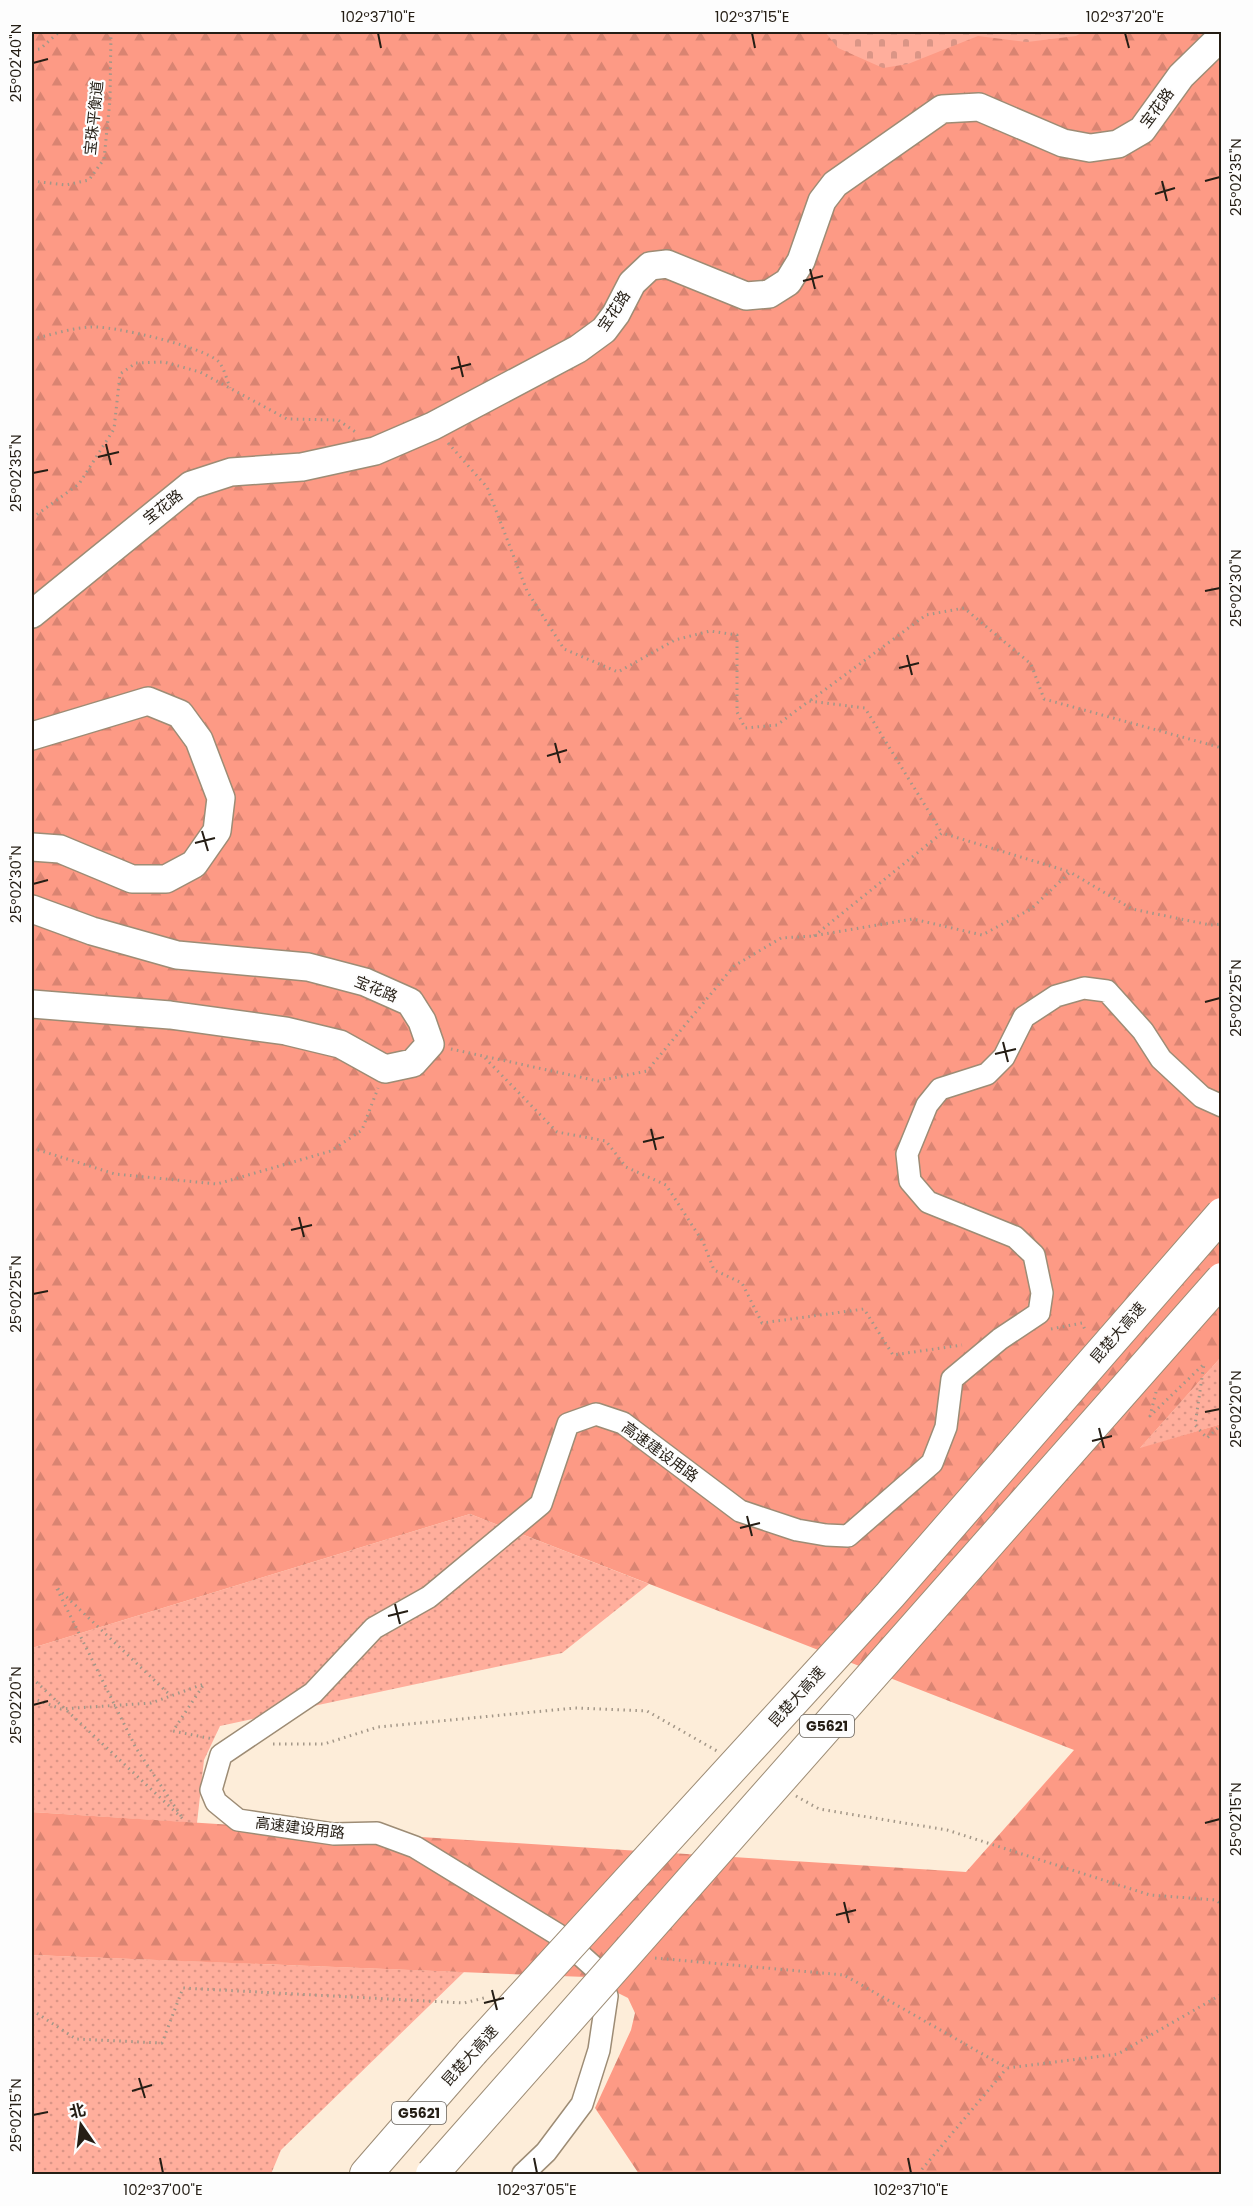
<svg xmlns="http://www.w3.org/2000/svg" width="1253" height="2206" font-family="Poppins,'Noto Sans SC',sans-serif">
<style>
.grass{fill:url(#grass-dots)}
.forest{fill:url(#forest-firs)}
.cemetery{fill:url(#cemetery-stones)}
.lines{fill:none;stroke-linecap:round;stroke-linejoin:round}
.minor-casing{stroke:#9d8c75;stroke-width:24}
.major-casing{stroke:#9d8c75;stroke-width:30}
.highway-casing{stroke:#9d8c75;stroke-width:34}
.path{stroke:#a39788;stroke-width:3;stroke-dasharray:1.5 4.5;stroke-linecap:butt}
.minor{stroke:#fff;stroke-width:21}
.major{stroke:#fff;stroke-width:27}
.highway{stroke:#fff;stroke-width:32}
.highway-bridge-casing{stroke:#9d8c75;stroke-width:34;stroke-linecap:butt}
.highway-bridge{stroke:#fff;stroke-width:32}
.ticks{fill:none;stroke:#251e15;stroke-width:2}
.labels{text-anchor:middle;stroke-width:4.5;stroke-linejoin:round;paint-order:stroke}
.shield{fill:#fdfdfd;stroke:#66615b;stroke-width:1.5}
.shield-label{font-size:14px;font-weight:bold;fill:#251e15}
.street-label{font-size:15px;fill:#251e15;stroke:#fdfdfd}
.neatline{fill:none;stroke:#251e15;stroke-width:2}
.ticks-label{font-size:15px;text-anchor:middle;fill:#251e15}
</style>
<defs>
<pattern id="grass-dots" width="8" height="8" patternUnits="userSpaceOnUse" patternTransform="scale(1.5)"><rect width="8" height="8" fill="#ffae9c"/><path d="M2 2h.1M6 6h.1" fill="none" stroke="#da9586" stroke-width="1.8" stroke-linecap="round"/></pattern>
<pattern id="forest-firs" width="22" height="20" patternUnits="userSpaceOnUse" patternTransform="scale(1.5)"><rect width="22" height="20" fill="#fd9a85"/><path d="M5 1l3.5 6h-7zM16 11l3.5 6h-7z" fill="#d98472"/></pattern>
<pattern id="cemetery-stones" width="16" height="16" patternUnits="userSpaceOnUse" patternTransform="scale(1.5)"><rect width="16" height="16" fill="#ffae9c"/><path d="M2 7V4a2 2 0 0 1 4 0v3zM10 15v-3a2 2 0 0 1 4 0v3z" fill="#da9586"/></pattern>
</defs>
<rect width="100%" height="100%" fill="#fdedd9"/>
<path class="grass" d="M1221,1357V1424L1139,1449Z
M470,1514L649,1584L562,1653L220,1726L204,1760L197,1823L32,1812V1648Z
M32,1955L464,1972L281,2150L271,2174H32Z"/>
<path class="forest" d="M32,32H1221V1357L1140,1448L1221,1424V2174H639L595,2108L631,2030L635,2013L628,1998L586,1977L32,1955V1812L966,1872L1074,1750L470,1514L32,1648Z"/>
<path class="cemetery" d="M825,32H1083L1076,36L1027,42L978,36L908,64L883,68L838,48Z"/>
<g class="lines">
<defs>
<path id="minor" d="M523,2174L546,2152L582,2104L599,2050L607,1996L596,1969L557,1934L415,1847L377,1833L334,1834L238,1820L216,1802L211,1790L221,1755L313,1693L374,1628L429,1597L541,1504L568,1424L596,1414L623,1423L740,1511L797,1530L826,1535L848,1536L932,1463L946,1427L952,1379L1000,1339L1039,1313L1042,1293L1034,1255L1015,1237L928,1202L910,1181L907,1154L927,1105L940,1089L987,1074L1004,1057L1024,1017L1056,996L1084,988L1107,991L1143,1031L1161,1059L1202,1097L1222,1106"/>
<path id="major" d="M32,614L191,485L231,472L302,467L375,451L433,426L578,349L604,330L616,314L632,283L650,266L667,264L746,296L769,294L788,282L801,261L822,201L835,184L942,109L979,107L1063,143L1090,148L1118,144L1142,130L1181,76L1222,36
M32,736L148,701L180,714L199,740L221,798L217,831L194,864L166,879H132L60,849L32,847
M32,909L92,931L177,955L308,967L365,982L410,1002L422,1021L430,1044L413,1063L385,1069L340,1044L286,1031L170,1015L32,1004"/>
<path id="highway" d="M366,2174L472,2052"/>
</defs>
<use href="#minor" class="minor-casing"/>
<use href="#major" class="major-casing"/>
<use href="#highway" class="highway-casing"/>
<path class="path" d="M32,50L40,49L59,32
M32,181L66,185L89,180L104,159L110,100L111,32
M32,339C51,335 71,328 90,327C111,325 205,347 219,362C224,368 227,380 230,388
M448,443L487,487L527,591L564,649L618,672L675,640L710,631L737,635V712L745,728L777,725L809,701L865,708L942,833
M32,518L79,484L114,429L120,374L136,363L164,362L200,372L287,419L338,420L357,433
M811,700L926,615L964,608L1031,664L1044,699L1222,748
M814,936L942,833L1070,872
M451,1049L598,1081L647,1071L734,966L781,938L813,936L913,919L982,935L1031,909L1070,872L1132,909L1210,925L1222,924
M485,1058L557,1132L606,1141L626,1167L666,1185L703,1242L714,1270L742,1283L762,1323L864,1309L893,1355L962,1345
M32,1148L115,1174L217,1184L331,1151L362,1130L378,1088
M1051,1329L1082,1323L1086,1332
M1156,1392L1150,1416L1204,1364L1195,1425L1207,1438L1222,1424
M32,1678L183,1819L136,1748L56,1587L171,1696
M32,1698L61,1709L151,1703L204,1684L173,1731L213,1739
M273,1744H324L378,1727L575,1708L647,1711L717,1751
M796,1796L819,1809L947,1830L1150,1895L1216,1900L1222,1905
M655,1958L844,1975L1007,2068L1118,2054L1222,1994
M32,2010L76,2039L162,2043L183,1988L464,2003L488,1997
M918,2174L1007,2068"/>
<use href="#minor" class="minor"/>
<use href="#major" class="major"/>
<use href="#highway" class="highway"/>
<defs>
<path id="highway-bridge" d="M472,2052L890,1595L1222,1214
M432,2174L1222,1279"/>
</defs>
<use href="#highway-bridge" class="highway-bridge-casing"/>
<use href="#highway-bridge" class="highway-bridge"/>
</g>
<path class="ticks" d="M378,33L381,48M752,33L755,48M1125,33L1129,48M33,63L48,59M1162,181L1167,201M1205,181L1220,177M1155,194L1175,188M810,269L815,289M803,281L823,276M458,356L463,377M451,369L471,364M106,444L111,465M98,457L119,452M33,473L48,470M1205,591L1220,588M907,655L912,675M899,668L919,663M555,743L560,763M547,756L567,750M202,831L208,851M195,843L215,838M33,884L48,880M1205,1002L1220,998M1003,1042L1008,1062M995,1054L1016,1049M651,1129L656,1150M643,1142L664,1137M299,1217L304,1237M291,1230L312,1225M33,1294L48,1291M1205,1412L1220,1409M1099,1428L1104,1448M1092,1441L1112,1436M747,1516L752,1536M740,1528L760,1523M395,1604L400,1624M388,1616L408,1611M33,1705L48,1701M1205,1823L1220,1819M844,1902L849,1923M836,1915L856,1910M492,1990L497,2010M484,2003L504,1998M139,2078L145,2098M132,2091L152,2085M33,2115L48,2112M160,2158L163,2173M534,2158L537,2173M908,2158L911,2173"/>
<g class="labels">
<g class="shield">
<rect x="800" y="1715" width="54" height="22" rx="4.5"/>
<rect x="392" y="2102" width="54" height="22" rx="4.5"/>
</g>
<g class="shield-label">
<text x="827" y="1731">G5621</text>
<text x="419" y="2118">G5621</text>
</g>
<g class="street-label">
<text transform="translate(1157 108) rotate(-53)" y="5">宝花路</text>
<text transform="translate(94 118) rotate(-84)" y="5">宝珠平衡道</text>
<text transform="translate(614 311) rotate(-56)" y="5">宝花路</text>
<text transform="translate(163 507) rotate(-38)" y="5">宝花路</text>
<text transform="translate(376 989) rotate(22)" y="5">宝花路</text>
<text transform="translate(1118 1333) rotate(-49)" y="5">昆楚大高速</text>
<text transform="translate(660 1452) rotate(36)" y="5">高速建设用路</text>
<text transform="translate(797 1697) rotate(-48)" y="5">昆楚大高速</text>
<text transform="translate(300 1828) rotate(7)" y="5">高速建设用路</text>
<text transform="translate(470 2056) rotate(-48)" y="5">昆楚大高速</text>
</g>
</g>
<rect width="1253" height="2206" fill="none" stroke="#fdfdfd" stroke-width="66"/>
<g transform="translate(81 2125) rotate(346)" stroke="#fdfdfd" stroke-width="4.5" paint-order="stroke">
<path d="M0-4.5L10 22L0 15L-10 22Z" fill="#251e15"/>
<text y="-9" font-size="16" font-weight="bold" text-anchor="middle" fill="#251e15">北</text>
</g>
<rect x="33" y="33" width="1187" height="2140" class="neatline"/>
<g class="ticks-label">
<text x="378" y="22">102°37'10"E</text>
<text x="752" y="22">102°37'15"E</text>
<text x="1125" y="22">102°37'20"E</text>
<text transform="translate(16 63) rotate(-90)" y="5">25°02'40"N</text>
<text transform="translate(1236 177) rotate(-90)" y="5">25°02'35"N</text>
<text transform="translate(16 473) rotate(-90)" y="5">25°02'35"N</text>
<text transform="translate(1236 588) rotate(-90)" y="5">25°02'30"N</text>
<text transform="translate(16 884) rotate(-90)" y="5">25°02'30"N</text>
<text transform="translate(1236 998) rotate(-90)" y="5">25°02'25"N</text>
<text transform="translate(16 1294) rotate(-90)" y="5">25°02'25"N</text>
<text transform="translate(1236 1409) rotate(-90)" y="5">25°02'20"N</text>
<text transform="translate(16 1705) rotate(-90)" y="5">25°02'20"N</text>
<text transform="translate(1236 1819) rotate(-90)" y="5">25°02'15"N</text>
<text transform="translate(16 2115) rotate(-90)" y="5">25°02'15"N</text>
<text x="163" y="2195">102°37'00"E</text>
<text x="537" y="2195">102°37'05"E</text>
<text x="911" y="2195">102°37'10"E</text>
</g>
</svg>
